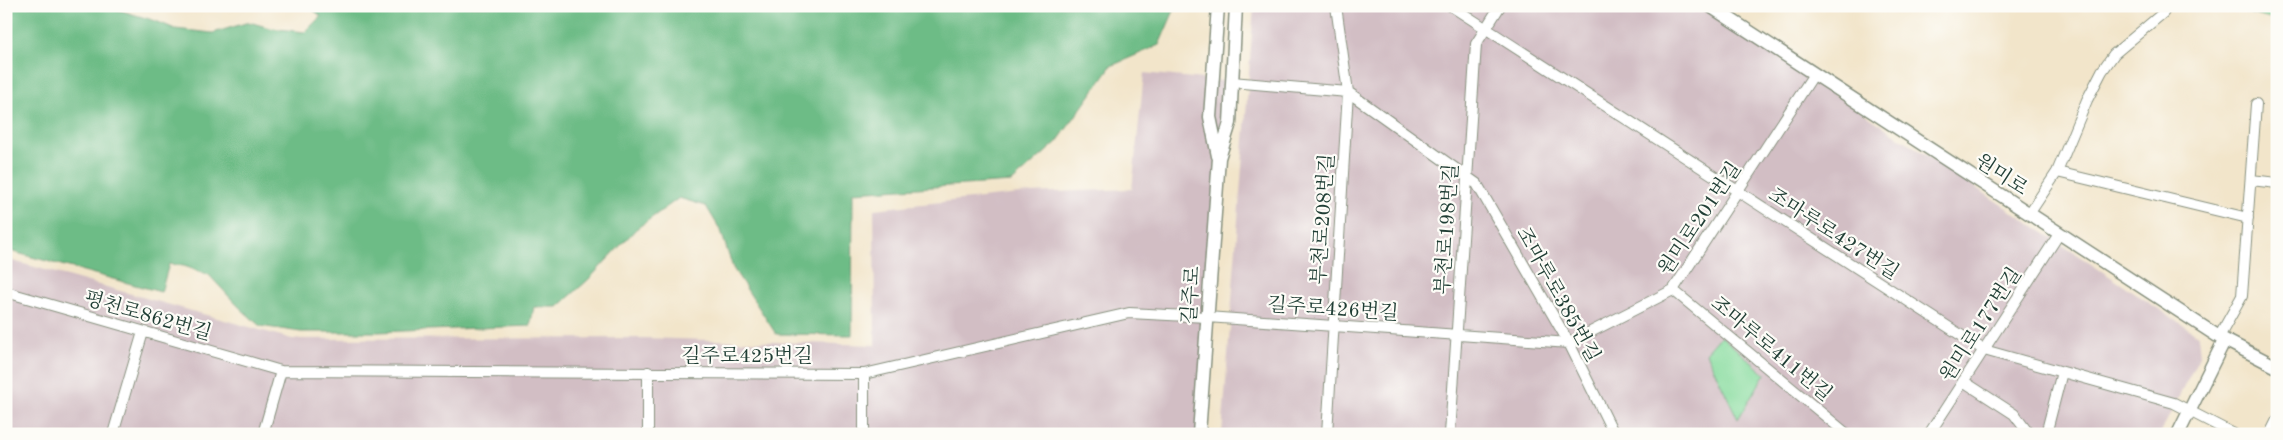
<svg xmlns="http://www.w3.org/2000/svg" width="2283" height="440" font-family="'Old Standard TT','Noto Serif KR',serif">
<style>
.industrial{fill:#d2bec4}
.green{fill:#87dc9f;stroke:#538c6a}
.forest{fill:#6dbc86;stroke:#467c5d}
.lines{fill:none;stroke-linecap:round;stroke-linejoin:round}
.minor-casing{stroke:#88917f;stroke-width:12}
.tertiary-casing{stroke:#88917f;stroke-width:15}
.minor{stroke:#fff;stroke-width:10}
.tertiary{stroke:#fff;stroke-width:12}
.labels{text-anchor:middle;stroke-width:4.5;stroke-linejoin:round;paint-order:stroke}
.street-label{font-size:20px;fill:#1f3d34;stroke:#fdfcf7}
</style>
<rect width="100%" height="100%" fill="#fdfcf7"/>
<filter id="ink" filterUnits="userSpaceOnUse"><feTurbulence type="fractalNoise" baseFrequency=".02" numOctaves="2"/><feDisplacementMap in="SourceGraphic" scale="10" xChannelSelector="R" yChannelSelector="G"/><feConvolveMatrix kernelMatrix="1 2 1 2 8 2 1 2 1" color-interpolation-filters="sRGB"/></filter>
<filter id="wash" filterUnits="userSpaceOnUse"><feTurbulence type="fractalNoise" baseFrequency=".0096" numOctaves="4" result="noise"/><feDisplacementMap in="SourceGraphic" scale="20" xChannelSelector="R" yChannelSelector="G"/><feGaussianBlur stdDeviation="1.12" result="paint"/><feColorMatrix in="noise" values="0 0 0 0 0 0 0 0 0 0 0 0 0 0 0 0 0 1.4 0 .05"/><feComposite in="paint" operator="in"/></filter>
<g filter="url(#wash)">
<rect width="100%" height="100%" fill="#f2e5ca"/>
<path class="industrial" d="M1254,6H1702L2198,335L2200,355L2160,434H1222Z
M1144,73L1232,82L1201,434H6V259L292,339L643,338L875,345L874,209L1029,193L1132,189Z"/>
<path class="green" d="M2225,6H2277V21Z
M1721,336L1765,374L1738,419L1706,353Z"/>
<path class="forest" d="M6,6H105L156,21L175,29L213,33L249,22L270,28L305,32L321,16L308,6H1176L1159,45L1111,66L1057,142L1012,182L853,192L852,335L776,334L733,268L721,231L706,206L679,198L636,229L589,279L558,307H534L530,326L378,332H301L260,326L238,306L209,275L184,266L169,264L161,292L6,250Z"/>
</g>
<g filter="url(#ink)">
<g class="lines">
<defs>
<path id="minor" d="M1451,6L1984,350L2174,403L2234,434
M1232,82L1348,92L1477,184L1569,343L1614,434
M2057,172L2248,218
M2251,180L2277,183
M2029,214L2057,172L2087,100L2102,71L2114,54L2163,13L2167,6
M1673,290L1847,434
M6,292L281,371L864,374L1129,313L1207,317L1569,343L1673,290L1814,74
M2219,337L2242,296L2256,104
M648,372V434
M1963,381L2014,414L2029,434
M113,434L143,332
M263,434L281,371
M864,434V374
M1327,434L1348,92L1336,6
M1450,434L1476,44L1500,6
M1929,434L2059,234
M2046,434L2062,372
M2270,434L2277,420"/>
<path id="tertiary" d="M1218,6L1210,117L1218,156
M1710,6L2219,337L2277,367
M1199,434L1219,158L1230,123L1236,6
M2178,434L2224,341"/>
</defs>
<use href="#minor" class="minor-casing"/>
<use href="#tertiary" class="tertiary-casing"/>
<use href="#minor" class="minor"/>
<use href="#tertiary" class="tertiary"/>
</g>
</g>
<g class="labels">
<g class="street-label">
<text transform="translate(2002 174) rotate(33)" y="7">원미로</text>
<text transform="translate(1699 218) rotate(-56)" y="7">원미로201번길</text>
<text transform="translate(1322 219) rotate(-86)" y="7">부천로208번길</text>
<text transform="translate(1446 229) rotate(-86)" y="7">부천로198번길</text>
<text transform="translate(1834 233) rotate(33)" y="7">조마루로427번길</text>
<text transform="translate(1559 294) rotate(61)" y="7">조마루로385번길</text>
<text transform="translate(1190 295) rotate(-86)" y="7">길주로</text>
<text transform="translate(1333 308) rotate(4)" y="7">길주로426번길</text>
<text transform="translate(148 315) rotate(16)" y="7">평천로862번길</text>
<text transform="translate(1980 324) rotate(-57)" y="7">원미로177번길</text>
<text transform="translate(1772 348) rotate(40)" y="7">조마루로411번길</text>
<text x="747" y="362">길주로425번길</text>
</g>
</g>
<rect width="2283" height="440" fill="none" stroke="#fdfcf7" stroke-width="25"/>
</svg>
